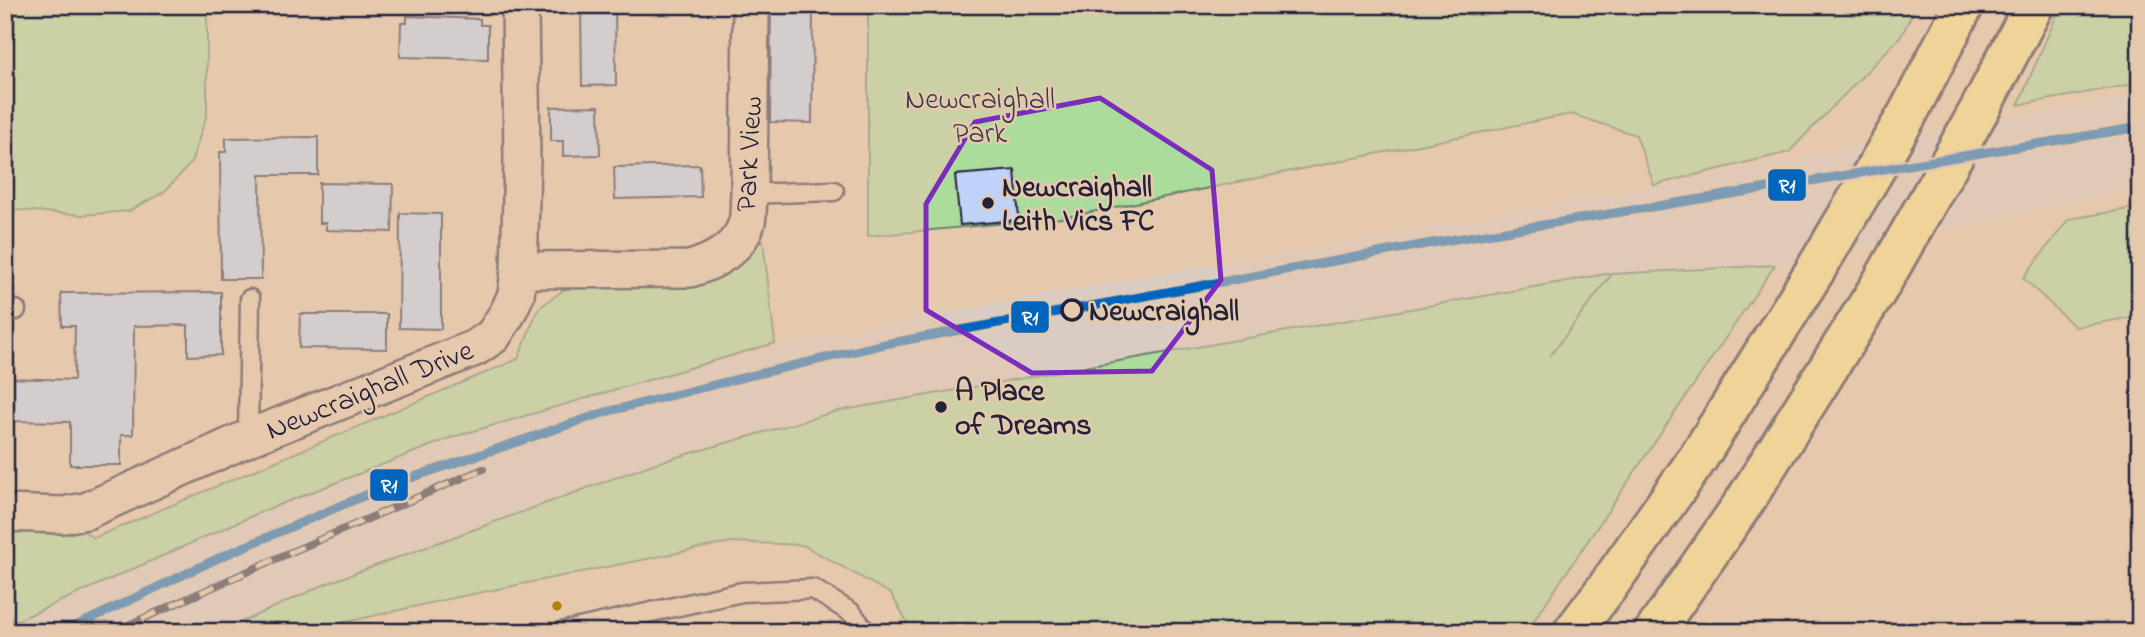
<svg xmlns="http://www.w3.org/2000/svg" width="2145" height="637" font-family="'Indie Flower',sans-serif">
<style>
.built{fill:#daccc3}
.green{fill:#abdc9c;stroke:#667f6c;stroke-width:2}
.building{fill:#bfd2f7;stroke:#22223b;stroke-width:2}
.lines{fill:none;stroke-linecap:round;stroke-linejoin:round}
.service-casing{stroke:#22223b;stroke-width:23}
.minor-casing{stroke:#22223b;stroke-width:40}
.primary-casing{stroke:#22223b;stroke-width:44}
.service{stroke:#e6c9ad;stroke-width:18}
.minor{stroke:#e6c9ad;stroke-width:35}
.primary{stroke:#fde080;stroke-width:38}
.rail-casing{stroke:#22223b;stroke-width:8}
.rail{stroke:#e6c9ad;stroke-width:5;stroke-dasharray:16;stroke-linecap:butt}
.primary-bridge-casing{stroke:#22223b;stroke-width:44;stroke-linecap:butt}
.primary-bridge{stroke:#fde080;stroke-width:38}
.rail-1-casing{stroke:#e6c9ad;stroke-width:14}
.rail-1{stroke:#0065bd;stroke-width:9}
.marked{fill:none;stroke:#7b2cbf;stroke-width:5;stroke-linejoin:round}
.poi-dot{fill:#22223b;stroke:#e6c9ad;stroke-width:2.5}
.stop-dot{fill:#e6c9ad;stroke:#22223b;stroke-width:3.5}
.bus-dot{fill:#b77e12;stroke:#e6c9ad;stroke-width:2.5}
.labels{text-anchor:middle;stroke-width:5;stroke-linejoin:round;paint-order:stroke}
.park-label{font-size:30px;fill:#373e4a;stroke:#e6c9ad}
.street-label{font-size:30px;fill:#22223b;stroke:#e6c9ad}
.poi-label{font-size:30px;font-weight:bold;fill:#22223b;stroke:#e6c9ad;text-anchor:start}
.stop-label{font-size:30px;font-weight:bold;fill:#22223b;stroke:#e6c9ad;text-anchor:start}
.line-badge{stroke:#e6c9ad;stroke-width:2.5}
.badge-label{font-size:19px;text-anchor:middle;font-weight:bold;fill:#fff}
</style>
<rect width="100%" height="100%" fill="#e6c9ad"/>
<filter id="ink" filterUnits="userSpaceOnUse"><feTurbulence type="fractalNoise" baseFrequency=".0143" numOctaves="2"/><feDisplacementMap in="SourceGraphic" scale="14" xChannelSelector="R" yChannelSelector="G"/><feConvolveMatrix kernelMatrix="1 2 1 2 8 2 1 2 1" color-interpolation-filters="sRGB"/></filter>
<g filter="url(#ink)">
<path class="built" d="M2140,94V188L1775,265L1612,273L838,411L653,464L328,583L219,632H5V628L245,512L536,407L847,330L1482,217Z"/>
<path class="green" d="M5,5H207V114L191,163L164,192L129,211L82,215L5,209Z
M868,5H1916L1902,35L1789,152L1654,185L1636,135L1571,114L1062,218L868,236Z
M2061,5H2140V83L2018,105Z
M2140,207V316L2075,327L2023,278L2069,219Z
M763,240L775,343L453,437L261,512L5,626V516L64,519L94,538L518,359L538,309L570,285L652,287Z
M1775,265L1526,632H913L891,594L803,545L731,542L448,599L302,632H219L328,583L653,464L838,411L1612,273L1550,356L1612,274Z"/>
<path class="building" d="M581,5H615L616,85L582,86Z
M771,5H813L812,123L770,122Z
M407,16L480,19V25H488V59L400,57L401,23H407Z
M599,106L600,155L563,156V141H551V107Z
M318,137V175H260L261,279H221L220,152H226V138Z
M700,165L701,197L615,199L614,167Z
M1015,170L1019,220L960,225L955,175Z
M319,183L393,184L392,232L326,230V223H319Z
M400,213L441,214V329L399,328Z
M221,292V355L188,356V325L134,326L133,435H121V465H70V422L5,421V378L74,380L75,326H62L61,293Z
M300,314H387V349L299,348Z"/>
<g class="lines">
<defs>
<path id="service" d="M749,194L834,191
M5,310H16
M248,438L250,299
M561,632L742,592L813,589L852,613L866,632"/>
<path id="minor" d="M519,270L690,269C714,262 740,248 747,222C749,213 748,203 749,194L751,5
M5,513L63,515L86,511L248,438L475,348L493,336L507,314L516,295L519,270L522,161L520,5"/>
<path id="primary" d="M1981,107L2034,5
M1907,115L1964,5
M1573,632L1608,586L1698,458L1816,269
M1654,632L1745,501L1881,284"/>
</defs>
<use href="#service" class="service-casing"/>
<use href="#minor" class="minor-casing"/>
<use href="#primary" class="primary-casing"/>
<use href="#service" class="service"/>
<use href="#minor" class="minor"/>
<use href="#primary" class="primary"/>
<defs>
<path id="rail" d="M225,555L387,486L606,412L745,377L885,344L1432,243L2140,127
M113,632L282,556L483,469"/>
</defs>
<use href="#rail" class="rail-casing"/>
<use href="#rail" class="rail"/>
<defs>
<path id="primary-bridge" d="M1816,269L1907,115
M1881,284L1981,107"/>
</defs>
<use href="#primary-bridge" class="primary-bridge-casing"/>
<use href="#primary-bridge" class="primary-bridge"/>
<defs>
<path id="rail-1" d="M63,632L225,555L387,486L606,412L745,377L885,344L1432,243L2140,127"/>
</defs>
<use href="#rail-1" class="rail-1-casing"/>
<use href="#rail-1" class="rail-1"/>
</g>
</g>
<path d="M0 0H2145V637H0ZM1100,98L1212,170L1221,280L1152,371L1032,373L926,310V204L975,122Z" fill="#e6c9ad" fill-opacity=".55" fill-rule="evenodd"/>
<path class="marked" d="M1100,98L1212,170L1221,280L1152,371L1032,373L926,310V204L975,122Z"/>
<g class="poi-dot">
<circle cx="988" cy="203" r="7"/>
<circle cx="941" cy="407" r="7"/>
</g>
<circle class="stop-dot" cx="1072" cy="310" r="10"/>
<circle class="bus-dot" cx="557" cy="606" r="6"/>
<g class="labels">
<g class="park-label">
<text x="980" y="108">Newcraighall<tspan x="980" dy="34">Park</tspan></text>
</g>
<g class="street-label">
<text transform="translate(748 154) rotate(-87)" y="10">Park View</text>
<text transform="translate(369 389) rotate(-22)" y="10">Newcraighall Drive</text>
</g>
<g class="poi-label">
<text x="1002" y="196">Newcraighall<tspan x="1002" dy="34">Leith Vics FC</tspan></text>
<text x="955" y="400">A Place<tspan x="955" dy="34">of Dreams</tspan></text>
</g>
<g class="stop-label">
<text x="1089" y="320">Newcraighall</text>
</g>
</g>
<g class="line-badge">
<rect x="1767" y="168" width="40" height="34" rx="7" fill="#0065bd"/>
<rect x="1010" y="300" width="40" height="34" rx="7" fill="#0065bd"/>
<rect x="369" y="468" width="40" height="34" rx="7" fill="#0065bd"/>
</g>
<g class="badge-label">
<text x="1787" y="192">R1</text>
<text x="1030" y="324">R1</text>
<text x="389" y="492">R1</text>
</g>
<rect width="2145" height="637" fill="none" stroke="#e6c9ad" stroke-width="28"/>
<rect x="14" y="14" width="2117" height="609" fill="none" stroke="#22223b" stroke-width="2.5" filter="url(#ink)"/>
</svg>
